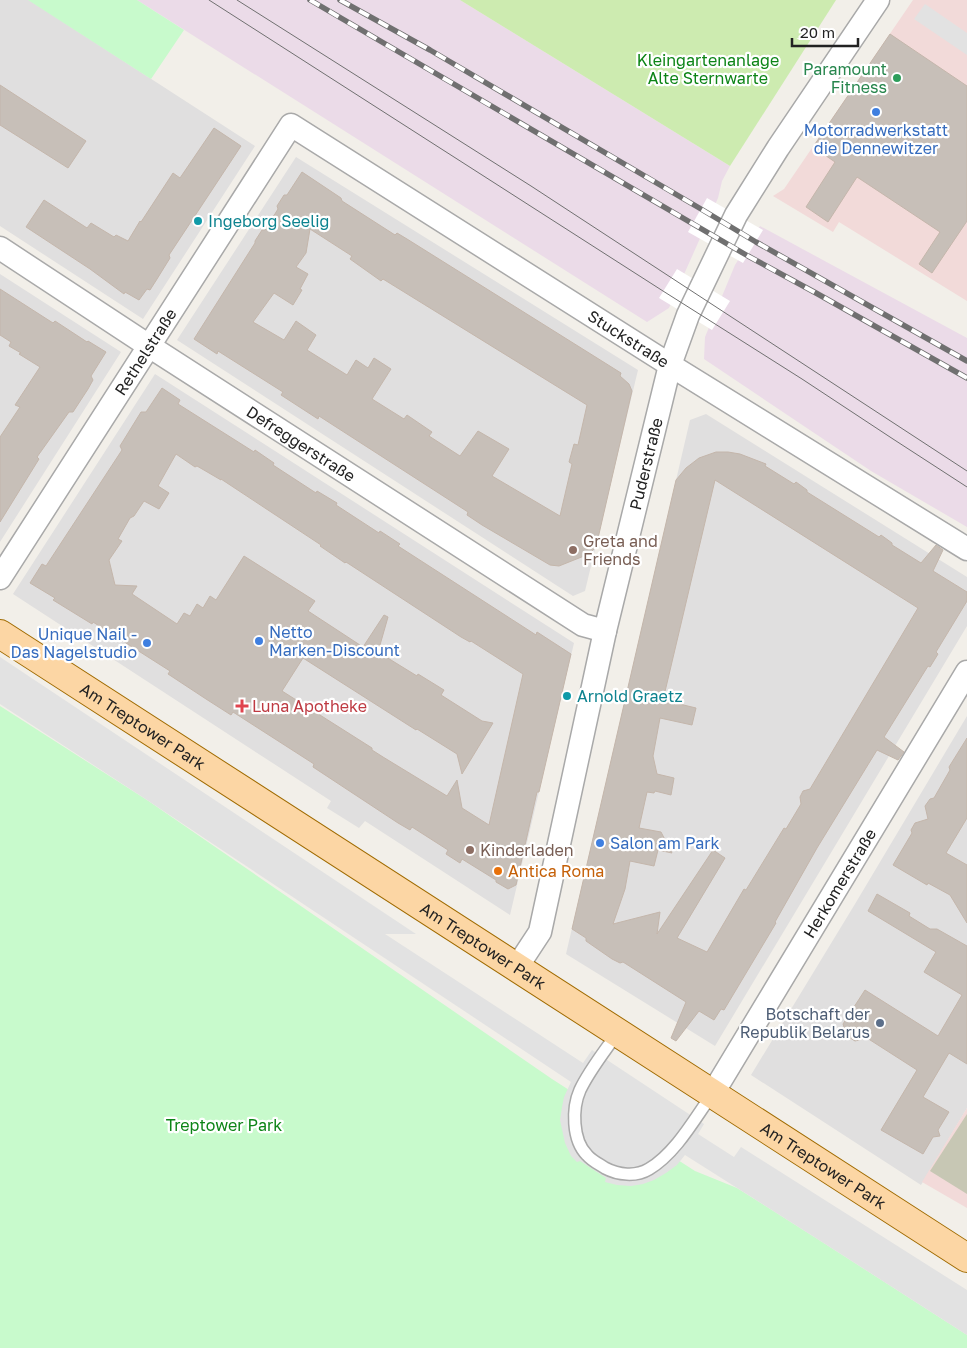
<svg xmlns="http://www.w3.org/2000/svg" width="967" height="1348" font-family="'Golos Text',sans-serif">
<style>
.residential{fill:#e0dfdf}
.commercial{fill:#f2dad9}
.industrial{fill:#ebdbe8}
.construction{fill:#c7c7b4}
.grass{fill:#cdebb0}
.park{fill:#c8facc}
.parking{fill:#e2e2e2}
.pier{fill:#fff}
.building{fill:#c7bfb8;stroke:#c4b6ab;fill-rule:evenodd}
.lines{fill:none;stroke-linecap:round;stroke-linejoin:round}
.lane-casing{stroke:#a9a9a9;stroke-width:14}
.street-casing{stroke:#a9a9a9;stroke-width:25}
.primary-casing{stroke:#a06b00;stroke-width:30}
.lane{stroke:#fff;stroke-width:11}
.street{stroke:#fff;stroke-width:22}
.primary{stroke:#fcd6a4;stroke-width:28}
.tram{stroke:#707070;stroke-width:1}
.rail-casing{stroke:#707070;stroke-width:5.5}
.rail{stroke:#fff;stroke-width:4;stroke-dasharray:11;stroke-linecap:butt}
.leisure-dot{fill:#2e9e5b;stroke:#fff;stroke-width:2}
.shop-dot{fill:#3f7fe0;stroke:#fff;stroke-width:2}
.culture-dot{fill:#0f9aa8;stroke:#fff;stroke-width:2}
.education-dot{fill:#8d6e63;stroke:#fff;stroke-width:2}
.health-dot{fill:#e0444e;stroke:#fff;stroke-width:2}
.food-dot{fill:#e8710a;stroke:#fff;stroke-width:2}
.service-dot{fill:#5c6f8a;stroke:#fff;stroke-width:2}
.labels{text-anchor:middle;stroke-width:4.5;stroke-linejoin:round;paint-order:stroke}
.park-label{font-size:16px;fill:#0c8416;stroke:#fff}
.leisure-label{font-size:16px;fill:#27864d;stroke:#fff;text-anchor:end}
.shop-label{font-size:16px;fill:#366cbe;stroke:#fff;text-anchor:start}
.culture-label{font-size:16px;fill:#0d838f;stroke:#fff;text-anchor:start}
.street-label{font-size:16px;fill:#222;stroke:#fff}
.education-label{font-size:16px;fill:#785e54;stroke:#fff;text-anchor:start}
.health-label{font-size:16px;fill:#be3a42;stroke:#fff;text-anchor:start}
.food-label{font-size:16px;fill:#c56008;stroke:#fff;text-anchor:start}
.service-label{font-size:16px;fill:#4e5e75;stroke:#fff;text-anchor:end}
</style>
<rect width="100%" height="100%" fill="#f2efe9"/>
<path class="residential" d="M0,0H29L255,146L143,319L0,226Z
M296,157L638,370L585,591L573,596L177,340Z
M0,274L121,352L0,542Z
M155,374L574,643L510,915L365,821L359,828L327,808L331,801L13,594Z
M706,414L967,577V626L715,1046L566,954L690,420Z
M967,716V1108L921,1185L751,1075L855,904Z"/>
<path class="commercial" d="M913,0H967V301L839,222L833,232L773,196L784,189Z
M967,1108V1208L922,1182Z"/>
<path class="industrial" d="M137,0H460L730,166L722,181L718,198L669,308L647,322Z
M760,226L967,338V527L871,471L704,359L705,337L735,265Z"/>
<path class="construction" d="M967,1114V1194L930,1171Z"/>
<path class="grass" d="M460,0H836L730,166Z"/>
<path class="park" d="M28,0H137L184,30L151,79Z
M0,706L147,800L552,1079L695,1171L737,1188L819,1240L967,1335V1348H0Z"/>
<path class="parking" d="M925,4L967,33V55L914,19Z
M0,657L416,934H385L583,1063L592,1050L704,1124L698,1134L734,1157L741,1147L967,1290V1335L819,1240L685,1155L677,1165L666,1173L654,1180L643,1184L631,1186L617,1185L605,1182L606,1178L580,1161L577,1162L571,1156L565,1143L560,1120L562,1107L564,1097L571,1082L147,800L0,704Z"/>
<path class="pier" d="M707,198L763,230L743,263L688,232Z
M677,269L730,301L712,330L659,298Z"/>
<path class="building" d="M890,34L967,86V221L932,273L919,264L940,232L857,177L828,222L806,207L835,162L813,147Z
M0,85L86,141L68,168L0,125Z
M214,128L241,146L169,255L170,258L157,279L150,290L147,289L139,300L125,292L124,294L90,269L26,227L44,200L87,228L91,223L114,237L116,235L128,241L140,221L141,222L173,173L180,178Z
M302,172L341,198L342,201L395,235L397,233L407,239L621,373L620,376L629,384L632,391L596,547L589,554L559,566L550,565L482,525L467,515L468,512L319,416L318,419L281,395L283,392L218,351L217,354L194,339L255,243V241L262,230H265L278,209L277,206L284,195H287ZM310,229L352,256L350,259L381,281L383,279L587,405L578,445L574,444L569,462L572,464L560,516L492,476L509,449L478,431L460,456L429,436L432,432L407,415L404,419L372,399L391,369L374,358L368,368L356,360L347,375L307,350L316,335L296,321L284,340L253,322L274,293L293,305L302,290L300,289L308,274L296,267L306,253Z
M0,289L53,323L55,321L87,342L88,341L106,352L91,376L93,380L88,389L73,412H69L37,457L39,459L0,522V437L20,407L15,405L40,367L19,354L21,353L9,346L11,342L0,335Z
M162,388L180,400L178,404L254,452L255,450L274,463L273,465L316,493L317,491L337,503L336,505L379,533L380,531L400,544L398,546L536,635L537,632L571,654L539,792H537L516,885L508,889L496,882V880L462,859L460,863L446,854L448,850L412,827L410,830L398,823L313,767L314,764L233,712L231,715L206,699L168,674L170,671L93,622L92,624L53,600L55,598L30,583L42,564L46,566L122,450L120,446L141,412H146ZM176,454L195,467L197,466L221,480V479L321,545L320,546L345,563L346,562L461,637L470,642L471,641L523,674L489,825L462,808L457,780L447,796L383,757L372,750V748L282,691L303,658L416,730L417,729L457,754L462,774L493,723L482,721L441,695L444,690L418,674L417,676L378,652L388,617L384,615L363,647L308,611L315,601L244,556L216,600L210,596L203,608L197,604L190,616L184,613L177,624L132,594L137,586L115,585L109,560L122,541L118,539L130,518L134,516L144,501L159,509L169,493L158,486Z
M716,452H728L740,454L766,464L765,466L794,484L796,482L807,490V492L879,537L881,535L892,543V545L921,563L936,545L943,550L933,571L967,592V601L936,652L938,654L930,667L928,666L884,737L904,752L898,760L877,750L817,848L775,922L776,923L724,1010L721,1009L714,1020L699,1011L676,1041L671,1038L686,1002L623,962L620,963L612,959L586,941V938L572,929L676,480L686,468L699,458ZM715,480L918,608L810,789L803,791L800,797L801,804L786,829L784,828L746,890L744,889L707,952L677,938L725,858L713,850L657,934L660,912L613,924L625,889L630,861L654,866L658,850L672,853L661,832L639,828L647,792L654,793L655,791L671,795L674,778L657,774L653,756L660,718L692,725L696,708L663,700Z
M967,738V818L946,853L967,865V923L950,895L928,883L927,885L893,865L912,833L911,830L915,823L928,819L925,806L930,799L934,798L950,770L949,767Z
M877,894L910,913L909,916L930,929H937L967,946V1064L949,1053L923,1097L949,1112L938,1130L940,1136L933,1137L923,1154L881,1130L917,1070L867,1038L855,1041L847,1036L843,1024L865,990L938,1036L962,995L924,972L936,952L868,911Z"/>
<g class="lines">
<defs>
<path id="lane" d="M618,1032C605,1051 590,1069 580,1090C572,1108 572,1140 587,1155C592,1161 599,1164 605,1168C618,1175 636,1177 649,1169C676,1153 695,1118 713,1093"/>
<g id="street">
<path id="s1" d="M0,248L149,346L583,625L605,631"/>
<path id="s2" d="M0,578L291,125L670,365L967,549"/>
<path id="s3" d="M517,967L540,932L605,631L670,365L688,315L736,215L778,148L878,0"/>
<path id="s4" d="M713,1093L967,672"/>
</g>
<g id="primary">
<path id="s5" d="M0,634L967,1258"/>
</g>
</defs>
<use href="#lane" class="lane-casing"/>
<use href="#street" class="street-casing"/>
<use href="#primary" class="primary-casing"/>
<use href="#lane" class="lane"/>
<use href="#street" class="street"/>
<use href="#primary" class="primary"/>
<path class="tram" d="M209,0L663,291L802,379L893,439L967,487
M237,0L531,186L967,471"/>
<defs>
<path id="rail" d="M310,0L748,256L816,293L967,378
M340,0L430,50L701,209L756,242L967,361"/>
</defs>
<use href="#rail" class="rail-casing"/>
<use href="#rail" class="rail"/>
</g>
<circle class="leisure-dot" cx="897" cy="78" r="5"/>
<g class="shop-dot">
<circle cx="876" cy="112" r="5"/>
<circle cx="259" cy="641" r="5"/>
<circle cx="147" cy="643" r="5"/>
<circle cx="600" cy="843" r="5"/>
</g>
<g class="culture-dot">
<circle cx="198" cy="221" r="5"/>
<circle cx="567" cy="696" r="5"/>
</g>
<g class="education-dot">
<circle cx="573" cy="550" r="5"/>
<circle cx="470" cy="850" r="5"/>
</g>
<path class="health-dot" d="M239.5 698.5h5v5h5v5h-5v5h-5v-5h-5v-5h5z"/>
<circle class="food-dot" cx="498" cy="871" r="5"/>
<circle class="service-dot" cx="880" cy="1023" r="5"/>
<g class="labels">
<g class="park-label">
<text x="708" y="66">Kleingartenanlage<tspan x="708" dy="18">Alte Sternwarte</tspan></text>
<text x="224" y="1131">Treptower Park</text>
</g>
<g class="leisure-label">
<text x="887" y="75">Paramount<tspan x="887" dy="18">Fitness</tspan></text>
</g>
<g class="shop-label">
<text x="876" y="136" text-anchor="middle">Motorradwerkstatt<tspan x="876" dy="18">die Dennewitzer</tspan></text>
<text x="269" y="638">Netto<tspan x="269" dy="18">Marken-Discount</tspan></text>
<text x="137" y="640" text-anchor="end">Unique Nail -<tspan x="137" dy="18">Das Nagelstudio</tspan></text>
<text x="610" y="849">Salon am Park</text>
</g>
<g class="culture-label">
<text x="208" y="227">Ingeborg Seelig</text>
<text x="577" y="702">Arnold Graetz</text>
</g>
<g class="street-label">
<text dy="6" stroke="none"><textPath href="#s2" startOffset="938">Stuckstraße</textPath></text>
<text dy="6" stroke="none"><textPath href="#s2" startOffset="269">Rethelstraße</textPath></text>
<text dy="6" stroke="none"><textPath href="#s1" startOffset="359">Defreggerstraße</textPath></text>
<text dy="6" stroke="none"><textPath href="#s3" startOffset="522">Puderstraße</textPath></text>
<text dy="6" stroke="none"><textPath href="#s5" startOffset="170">Am Treptower Park</textPath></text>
<text dy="6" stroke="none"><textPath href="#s4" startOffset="245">Herkomerstraße</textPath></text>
<text dy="6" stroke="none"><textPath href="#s5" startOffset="575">Am Treptower Park</textPath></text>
<text dy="6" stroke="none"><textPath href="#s5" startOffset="980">Am Treptower Park</textPath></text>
</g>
<g class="education-label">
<text x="583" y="547">Greta and<tspan x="583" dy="18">Friends</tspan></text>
<text x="480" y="856">Kinderladen</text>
</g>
<g class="health-label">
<text x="252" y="712">Luna Apotheke</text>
</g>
<g class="food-label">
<text x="508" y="877">Antica Roma</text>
</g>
<g class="service-label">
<text x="870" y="1020">Botschaft der<tspan x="870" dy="18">Republik Belarus</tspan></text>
</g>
</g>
<path d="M792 38v8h66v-8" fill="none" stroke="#222222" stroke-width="2.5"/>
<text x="800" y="38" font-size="15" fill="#222222" stroke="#ffffff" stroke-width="4" paint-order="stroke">20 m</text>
</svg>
